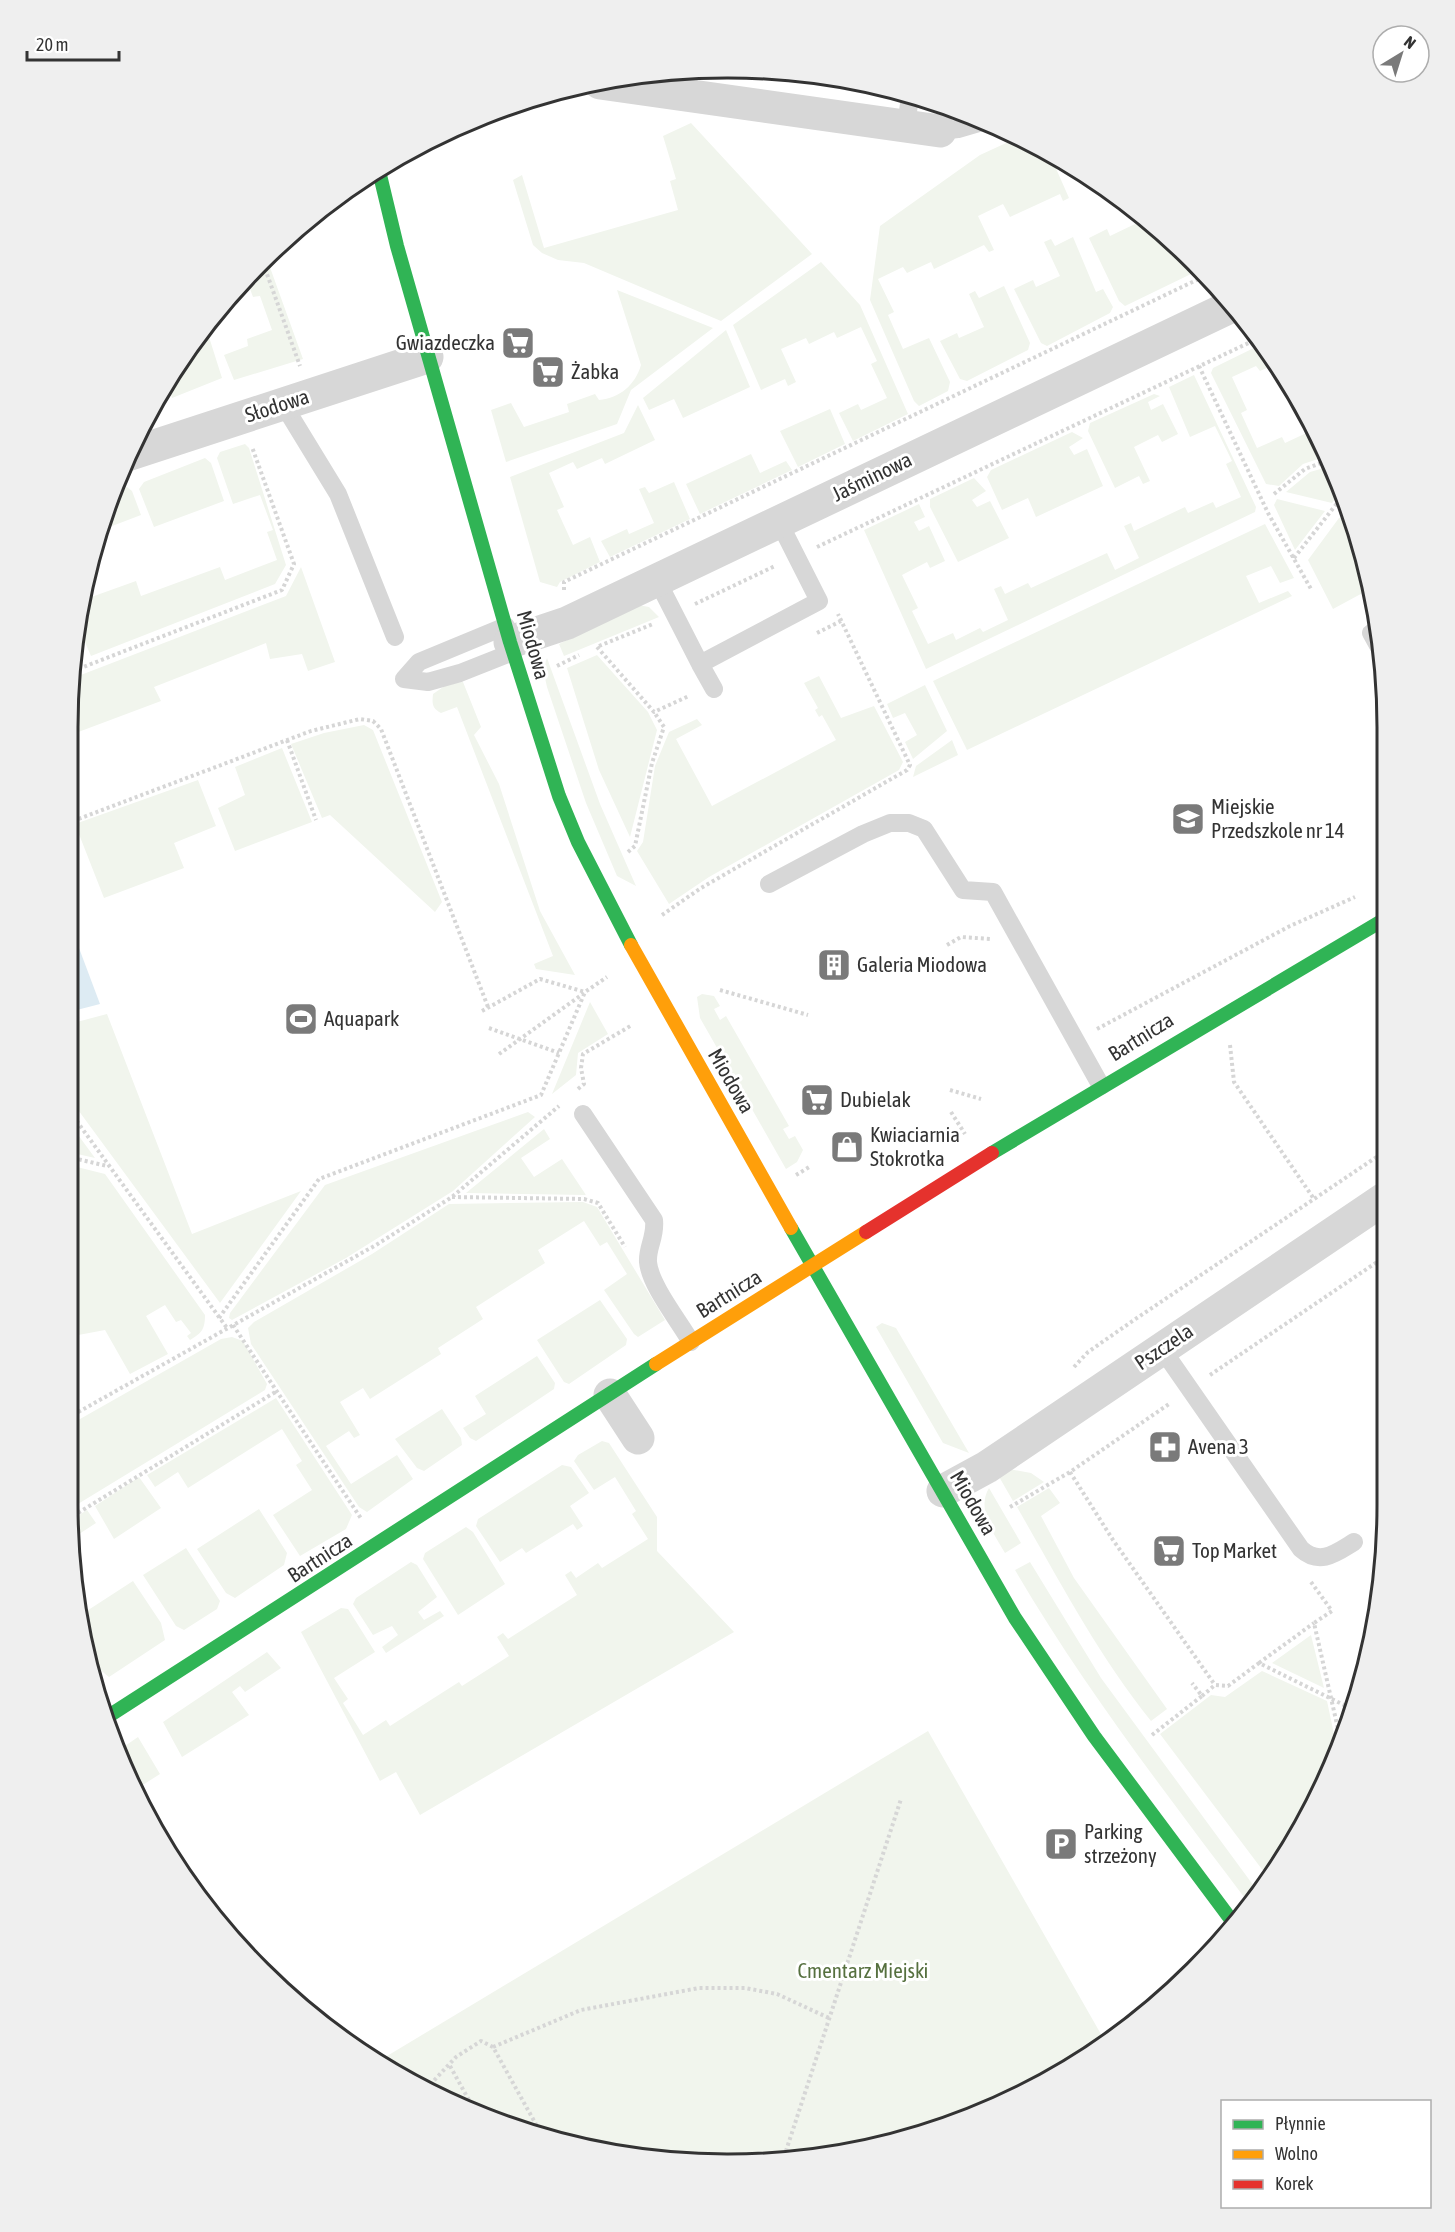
<svg xmlns="http://www.w3.org/2000/svg" width="1455" height="2232" font-family="'Asap Condensed',sans-serif">
<style>
.green{fill:#f1f5ed}
.water{fill:#ddebf3}
.lines{fill:none;stroke-linecap:round;stroke-linejoin:round}
.path{stroke:#d6d6d6;stroke-width:4;stroke-dasharray:3 3;stroke-linecap:butt}
.lane{stroke:#d7d7d7;stroke-width:18}
.street{stroke:#d7d7d7;stroke-width:33}
.fast{stroke:#30b455;stroke-width:14}
.slow{stroke:#ff9f0a;stroke-width:14}
.jam{stroke:#e5322d;stroke-width:14}
.labels{text-anchor:middle;stroke-width:6;stroke-linejoin:round;paint-order:stroke}
.poi-label{font-size:21px;fill:#333;stroke:#fff;text-anchor:start}
.street-label{font-size:21px;fill:#333;stroke:#fff}
.park-label{font-size:21px;fill:#56703f;stroke:#fff}
.rim{fill:none;stroke:#333;stroke-width:3}
</style>
<rect width="100%" height="100%" fill="#fff"/>
<path class="green" d="M691,123L812,254L721,321L584,263L558,260L542,253L533,245L513,180L522,175L544,248L678,210L670,181L676,179L663,136Z
M1017,138L1063,160L1054,164L1069,198L1063,201L1060,194L1010,217L1003,204L978,216L994,250L989,252L984,245L934,269L931,262L907,273L903,267L878,279L894,312L888,315L903,349L929,338L950,382L948,391L919,406L914,401L870,300L880,226L980,155Z
M1127,206C1144,218 1197,251 1191,274L1125,306L1119,301L1089,238L1107,229L1110,236L1135,224Z
M1073,237L1096,292L1103,289L1113,307L1110,313L1047,346L1041,343L1014,289L1033,280L1036,287L1060,276L1044,242L1051,239L1055,246Z
M267,259L303,359L234,380L224,355L248,346L247,339L272,330L260,296L253,297L246,278Z
M821,262L860,305L908,414L853,441L839,413L858,404L861,410L887,398L871,364L877,361L861,327L837,338L834,332L809,344L806,338L781,349L796,382L788,386L785,379L761,390L733,325Z
M1004,286L1030,343L1028,350L967,381L960,379L940,341L957,333L959,338L984,327L969,294L975,291L979,298Z
M617,290L713,328L631,390L617,424L506,462L491,410L511,403L524,427L569,412L567,404L595,394L599,400C620,398 635,385 641,365Z
M726,330L750,387L683,418L674,399L649,410L643,398Z
M209,337L222,378L172,398L168,387L199,341Z
M1262,344L1275,364L1260,371L1256,366L1232,377L1247,410L1241,413L1257,448L1282,437L1285,443L1315,429L1327,456L1303,464L1279,486L1266,484L1211,373L1213,368Z
M1194,375L1256,507L1255,512L926,669L864,530L919,504L925,517L914,522L919,531L929,526L945,561L930,568L927,562L902,575L918,608L912,611L928,644L953,633L956,640L980,628L983,632L1008,620L994,589L1001,586L1005,594L1028,583L1031,588L1107,553L1115,570L1139,558L1124,526L1131,523L1134,531L1185,507L1188,513L1213,502L1216,508L1241,497L1226,464L1232,461L1215,426L1190,437L1169,387Z
M1154,394L1160,396L1148,402L1151,410L1163,404L1178,434L1162,442L1158,435L1134,447L1150,481L1143,484L1139,476L1115,488L1088,431L1090,423Z
M638,405L655,440L605,464L602,458L577,469L573,462L549,473L564,507L557,510L573,545L590,537L600,562L560,582L557,587L540,582L510,477L624,433Z
M830,409L845,444L798,467L780,431Z
M1072,432L1083,438L1069,447L1074,455L1087,449L1103,486L1036,517L1028,498L1002,510L987,477L991,470Z
M245,444L249,448L286,565L275,584L91,656L77,624L83,600L136,581L141,596L220,567L225,580L277,560L267,532L273,530L260,495L233,504L217,458L220,452Z
M751,454L760,473L786,461L792,470L700,514L686,484Z
M205,458L211,463L224,501L154,527L139,489L144,482Z
M1331,466L1341,492L1332,503L1286,492L1310,472Z
M974,478L986,491L972,500L977,507L990,501L1009,538L958,562L930,507V499Z
M674,482L690,519L610,557L601,541L627,529L629,534L654,523L639,489L645,487L649,493Z
M127,487L132,491L141,515L99,531L112,493Z
M1277,499L1325,511L1295,550L1274,505Z
M1339,518H1350L1365,557L1370,589L1333,609L1308,560Z
M1265,524L1294,578L1280,583L1271,566L1246,576L1259,603L1288,591L1292,596L967,750L933,681Z
M301,567L335,662L308,671L302,654L270,659L266,643L154,687L161,701L73,734V678L286,596Z
M638,605L649,607L659,617L564,656L559,644Z
M597,655L648,712L657,730L630,837L599,770L567,668Z
M547,658L600,804L636,886L617,876L586,803L547,687L543,669Z
M819,676L841,718L874,706L903,762L899,770L709,877L669,904L637,851L643,842L655,766L669,732L697,719L702,725L676,739L712,806L836,740L822,715L819,717L815,710L818,708L804,683Z
M463,682L481,727L474,735L499,784L540,911L575,975L536,969L534,964L553,956L457,707L441,713C432,708 432,704 433,694L449,683Z
M925,685L947,731L913,759L905,742L917,735L905,713L893,718L887,704Z
M364,725L373,730L442,902L435,912L330,815L322,818L291,744L324,733Z
M952,740L958,755L913,777L916,766Z
M282,748L312,822L235,851L218,808L245,795L235,767Z
M198,780L216,826L174,843L184,868L104,898L75,824Z
M702,994L714,996L720,1006L714,1009L720,1020L726,1016L789,1126L783,1129L789,1139L795,1136L803,1150L797,1162L786,1169L700,1018L697,997Z
M590,1002L608,1034L578,1053L576,1075L552,1094Z
M107,1014L192,1234L301,1191L220,1303L73,1103V1023Z
M528,1112L535,1117L453,1191L346,1258L232,1320L229,1318L230,1313L325,1185Z
M73,1128L95,1158L73,1153Z
M544,1129L550,1139L521,1158L534,1177L562,1159L586,1195L466,1193Z
M73,1166L105,1174L205,1315C205,1329 202,1333 190,1340L187,1336L191,1333L181,1320L176,1322L165,1305L146,1316L168,1354L130,1374L105,1330L73,1336Z
M583,1202L597,1207L665,1320L638,1337L634,1334L604,1290L627,1274L607,1242L600,1246L584,1221L538,1250L545,1263L476,1307L483,1319L438,1348L441,1354L370,1399L363,1388L340,1402L360,1435L354,1438L349,1431L326,1446L351,1484L397,1455L413,1479L367,1512L359,1507L251,1344L248,1328L254,1322L372,1254L449,1204Z
M600,1300L627,1339L626,1345L569,1384L564,1382L537,1340Z
M882,1323L896,1328L969,1453L943,1443L876,1327Z
M232,1337L243,1341L267,1384L265,1390L73,1507V1423L221,1339Z
M537,1356L555,1383L554,1389L476,1441L470,1438L463,1428L486,1414L475,1396Z
M276,1398L352,1515L346,1529L300,1556L273,1515L312,1490L296,1465L302,1461L282,1429L188,1488L178,1472L155,1487L147,1475Z
M442,1409L461,1438L462,1445L424,1471L417,1468L395,1439Z
M602,1441L609,1443L657,1517V1551L734,1632L420,1815L396,1772L380,1781L301,1632L341,1608L348,1609L375,1652L334,1678L348,1699L343,1703L363,1735L386,1720L390,1726L459,1682L462,1686L509,1656L497,1637L503,1633L508,1639L577,1595L565,1575L571,1571L576,1578L598,1563L602,1568L648,1539L632,1514L636,1511L615,1477L594,1490L574,1461L578,1455Z
M562,1465L571,1467L589,1493L570,1506L583,1526L577,1530L573,1524L526,1553L522,1548L500,1562L476,1526L478,1519Z
M1009,1469L1031,1473L1044,1482L1013,1501L998,1475Z
M139,1477L161,1508L114,1539L95,1506Z
M989,1488L1021,1543L1005,1553C994,1534 976,1510 989,1488Z
M1049,1488L1060,1503L1041,1516L1074,1578L1167,1709L1151,1721C1098,1655 1059,1580 1017,1507Z
M259,1509L287,1553L284,1565L235,1598L226,1593L197,1549Z
M87,1510L96,1523L73,1538V1519Z
M466,1527L473,1532L505,1584L458,1615L423,1559L425,1553Z
M186,1548L220,1601L217,1609L184,1630L176,1626L143,1575Z
M411,1562L417,1565L437,1597L418,1612L424,1620L440,1611L444,1616L386,1653L382,1647L398,1635L392,1626L373,1635L353,1604L356,1598Z
M1030,1562L1101,1678L1259,1893L1250,1905C1168,1796 1084,1688 1015,1570Z
M133,1581L161,1623L165,1640L109,1677C88,1662 85,1640 79,1616Z
M1311,1635L1324,1688L1272,1663Z
M267,1652L281,1668L245,1692L240,1686L232,1692L249,1715L182,1757L163,1722Z
M1262,1671L1327,1701L1338,1753L1270,1880L1160,1734L1211,1695L1225,1697Z
M928,1731L1106,2043L1094,2053L980,2114L899,2142L727,2164L599,2152L515,2129L398,2076L377,2062Z
M138,1737L160,1774L138,1788L120,1753L122,1748Z"/>
<path class="water" d="M73,932L100,1004L73,1011Z"/>
<g class="lines">
<path class="path" d="M263,263L300,366
M1199,366L1268,513L1311,589
M1274,494L1305,469L1329,460
M817,547L1259,338
M1294,558L1342,497
M564,590V582L1205,276
M695,604L775,566
M817,633L841,621
M599,646L653,624
M597,647L654,712L689,696
M557,666L579,655
M73,671L282,590L294,564L252,447
M287,740L316,820
M73,821L311,731L360,719L373,721L381,729L488,1007
M628,852L635,846L652,763L664,727L654,712
M662,915L701,888L907,770L910,765L838,614
M947,945L961,937L991,939
M720,990L808,1015
M482,1011L540,979L585,992
M489,1028L559,1053
M1097,1029L1290,926L1355,897
M1230,1045L1234,1082L1314,1199
M499,1054L584,993
M578,1089L584,1084L581,1068L583,1054L632,1025
M950,1090L981,1099
M951,1112L965,1134
M73,1116L227,1328
M73,1158L107,1166
M796,1175L811,1166
M452,1197L584,1199L598,1203L625,1247
M219,1318L319,1179L541,1095L585,992L607,977
M233,1325L362,1520
M1074,1367L1088,1352L1134,1320L1384,1152
M1210,1375L1383,1258
M73,1415L376,1245L452,1197L559,1106
M1070,1472L1113,1540L1215,1685
M1010,1507L1070,1472L1169,1404
M73,1516L277,1391
M1311,1582L1332,1611L1314,1623L1341,1742
M1259,1663L1314,1623
M1202,1696L1215,1685L1228,1686L1259,1663L1350,1708
M1152,1735L1202,1696L1192,1683
M493,2047L581,2010L699,1988H745L777,1994L829,2018
M450,2066L475,2111
M426,2089L456,2057L481,2041L493,2047L543,2137
M784,2157L901,1799"/>
<path class="lane" d="M906,127L910,96
M940,131L958,129L982,122
M283,404L338,494L395,637
M657,580L700,664L819,601L779,522
M1371,633L1381,651
M700,664L714,689
M404,679L419,662L506,626
M404,679L428,682L460,673L513,652
M769,884L863,834L890,823H909L924,829L963,890L993,892L1101,1086
M583,1114L654,1220C656,1237 647,1247 648,1262C650,1285 679,1321 691,1342
M1162,1349L1301,1549C1320,1566 1336,1553 1354,1542"/>
<path class="street" d="M600,83L940,131
M127,455L427,357
M510,642L567,623L1232,306
M610,1395L638,1438
M943,1491L987,1467L1384,1199"/>
<path class="fast" d="M379,171L397,246L510,642L559,796L578,842L631,945
M992,1153L1385,919
M791,1228L1015,1618L1094,1736L1235,1925
M104,1719L656,1364"/>
<path class="slow" d="M631,945L791,1228
M656,1364L866,1232"/>
<path class="jam" d="M866,1232L992,1153"/>
</g>
<defs>
<symbol id="supermarket-square" viewBox="-11 -11 22 22"><rect x="-9" y="-9" width="18" height="18" rx="4" fill="#7a7a7a" stroke="#fff"/><path d="M-6-5.5h2.5l.6 2H6L4.5 2H-2.5L-4.4-4H-6ZM-1.5 3.2a1.3 1.3 0 1 0 .1 0ZM3 3.2a1.3 1.3 0 1 0 .1 0Z" fill="#fff"/></symbol>
<symbol id="school-square" viewBox="-11 -11 22 22"><rect x="-9" y="-9" width="18" height="18" rx="4" fill="#7a7a7a" stroke="#fff"/><path d="M0-5L7-2L0 1L-7-2ZM-4 1L0 2.5L4 1V4Q0 6-4 4Z" fill="#fff"/></symbol>
<symbol id="building-square" viewBox="-11 -11 22 22"><rect x="-9" y="-9" width="18" height="18" rx="4" fill="#7a7a7a" stroke="#fff"/><path d="M-4-6H4V6H1V3H-1V6H-4ZM-2.5-4.3h1.7v1.8h-1.7ZM.8-4.3h1.7v1.8H.8ZM-2.5-1h1.7V.8h-1.7ZM.8-1h1.7V.8H.8Z" fill="#fff"/></symbol>
<symbol id="stadium-square" viewBox="-11 -11 22 22"><rect x="-9" y="-9" width="18" height="18" rx="4" fill="#7a7a7a" stroke="#fff"/><path d="M0-5a6.5 5 0 1 0 0 10a6.5 5 0 1 0 0-10ZM-3.5-1.8h7v3.6h-7Z" fill="#fff"/></symbol>
<symbol id="shop-square" viewBox="-11 -11 22 22"><rect x="-9" y="-9" width="18" height="18" rx="4" fill="#7a7a7a" stroke="#fff"/><path d="M-5-2.5h2.3a2.7 3.5 0 0 1 5.4 0H5L5.5 6h-11ZM-1.5-2.5h3a1.5 2.3 0 0 0-3 0Z" fill="#fff"/></symbol>
<symbol id="pharmacy-square" viewBox="-11 -11 22 22"><rect x="-9" y="-9" width="18" height="18" rx="4" fill="#7a7a7a" stroke="#fff"/><path d="M-2-6h4v4h4v4h-4v4h-4v-4h-4v-4h4Z" fill="#fff"/></symbol>
<symbol id="parking-square" viewBox="-11 -11 22 22"><rect x="-9" y="-9" width="18" height="18" rx="4" fill="#7a7a7a" stroke="#fff"/><path d="M-3.5-5.5H1a3.5 3.5 0 0 1 0 7H-1V5.5H-3.5ZM-1-3.4V-.6H.8a1.4 1.4 0 0 0 0-2.8Z" fill="#fff"/></symbol>
</defs>
<g fill-rule="evenodd">
<use href="#supermarket-square" x="499" y="324" width="38" height="38"/>
<use href="#supermarket-square" x="529" y="353" width="38" height="38"/>
<use href="#school-square" x="1169" y="800" width="38" height="38"/>
<use href="#building-square" x="815" y="946" width="38" height="38"/>
<use href="#stadium-square" x="282" y="1000" width="38" height="38"/>
<use href="#supermarket-square" x="798" y="1081" width="38" height="38"/>
<use href="#shop-square" x="828" y="1128" width="38" height="38"/>
<use href="#pharmacy-square" x="1146" y="1428" width="38" height="38"/>
<use href="#supermarket-square" x="1150" y="1532" width="38" height="38"/>
<use href="#parking-square" x="1042" y="1825" width="38" height="38"/>
</g>
<g class="labels">
<g class="poi-label">
<text x="495" y="350" text-anchor="end">Gwiazdeczka</text>
<text x="571" y="379">Żabka</text>
<text x="1211" y="814">Miejskie<tspan x="1211" dy="24">Przedszkole nr 14</tspan></text>
<text x="857" y="972">Galeria Miodowa</text>
<text x="324" y="1026">Aquapark</text>
<text x="840" y="1107">Dubielak</text>
<text x="870" y="1142">Kwiaciarnia<tspan x="870" dy="24">Stokrotka</tspan></text>
<text x="1188" y="1454">Avena 3</text>
<text x="1192" y="1558">Top Market</text>
<text x="1084" y="1839">Parking<tspan x="1084" dy="24">strzeżony</tspan></text>
</g>
<g class="street-label">
<text transform="translate(277 406) rotate(-18)" y="7">Słodowa</text>
<text transform="translate(872 477) rotate(-26)" y="7">Jaśminowa</text>
<text transform="translate(533 645) rotate(74)" y="7">Miodowa</text>
<text transform="translate(1141 1037) rotate(-32)" y="7">Bartnicza</text>
<text transform="translate(731 1081) rotate(60)" y="7">Miodowa</text>
<text transform="translate(729 1294) rotate(-32)" y="7">Bartnicza</text>
<text transform="translate(1164 1347) rotate(-34)" y="7">Pszczela</text>
<text transform="translate(973 1503) rotate(60)" y="7">Miodowa</text>
<text transform="translate(320 1558) rotate(-33)" y="7">Bartnicza</text>
</g>
<g class="park-label">
<text x="863" y="1978">Cmentarz Miejski</text>
</g>
</g>
<path d="M0 0H1455V2232H0ZM727 78H728A649 649 0 0 1 1377 727V1505A649 649 0 0 1 728 2154H727A649 649 0 0 1 78 1505V727A649 649 0 0 1 727 78Z" fill="#efefef" fill-rule="evenodd"/>
<path class="rim" d="M727 78H728A649 649 0 0 1 1377 727V1505A649 649 0 0 1 728 2154H727A649 649 0 0 1 78 1505V727A649 649 0 0 1 727 78Z"/>
<rect x="1221" y="2100" width="210" height="108" fill="#ffffff" stroke="#adadad" stroke-width="1.5"/>
<rect x="1233" y="2120" width="30" height="9" fill="#30b455" stroke="#adadad" stroke-width="1.5"/>
<text x="1275" y="2130" font-size="18" fill="#333333">Płynnie</text>
<rect x="1233" y="2150" width="30" height="9" fill="#ff9f0a" stroke="#adadad" stroke-width="1.5"/>
<text x="1275" y="2160" font-size="18" fill="#333333">Wolno</text>
<rect x="1233" y="2180" width="30" height="9" fill="#e5322d" stroke="#adadad" stroke-width="1.5"/>
<text x="1275" y="2190" font-size="18" fill="#333333">Korek</text>
<g transform="translate(1401 54) rotate(38)"><circle r="28" fill="#ffffff" stroke="#adadad" stroke-width="1.5"/>
<path d="M0-4.5L10 22L0 15L-10 22Z" fill="#7a7a7a"/>
<text y="-9" font-size="16" font-weight="bold" text-anchor="middle" fill="#333333">N</text>
</g>
<path d="M27 51v9h92v-9" fill="none" stroke="#333333" stroke-width="3"/>
<text x="36" y="51" font-size="18" fill="#333333" stroke="#ffffff" stroke-width="4.5" paint-order="stroke">20 m</text>
</svg>
